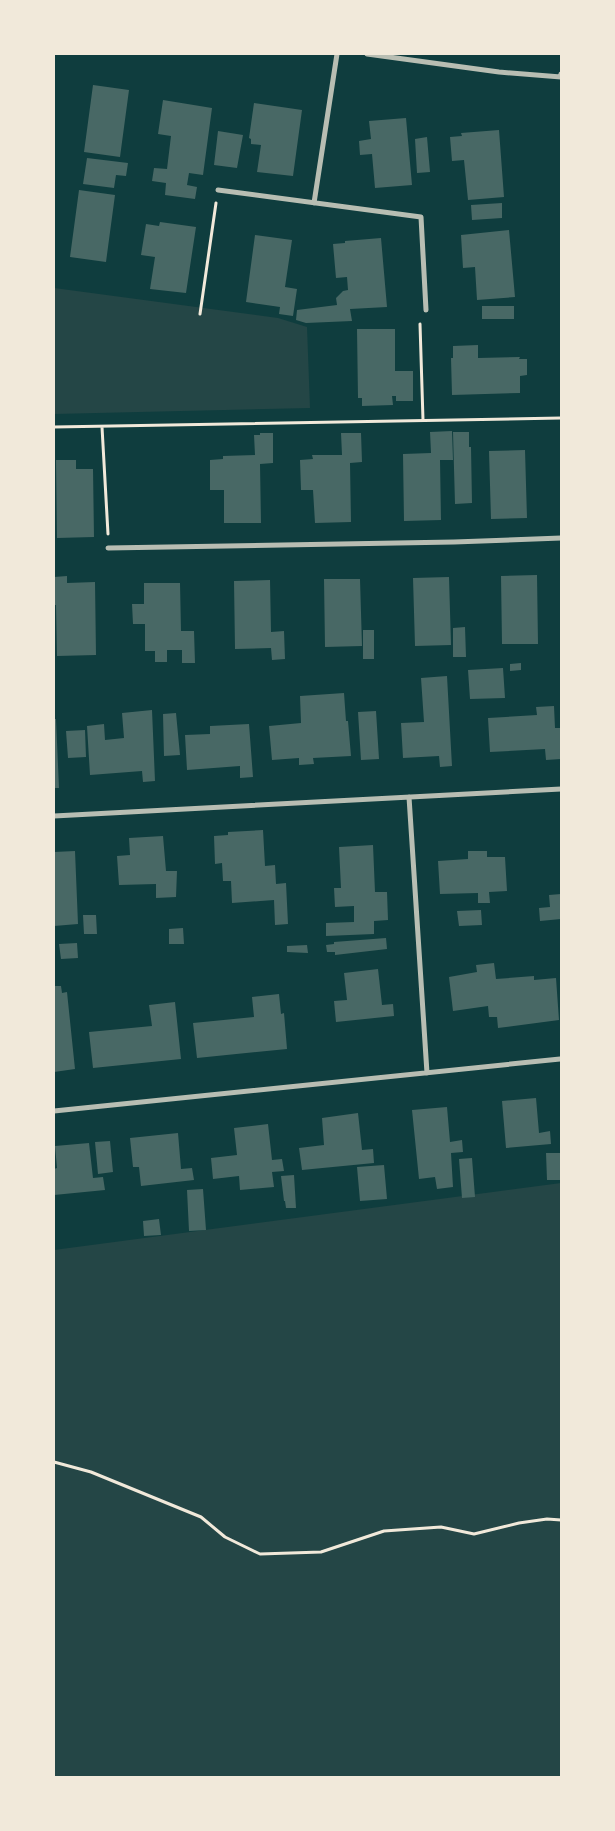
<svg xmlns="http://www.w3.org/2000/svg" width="615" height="1831" font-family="Manrope,sans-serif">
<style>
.green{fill:#244646}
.building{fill:#486865}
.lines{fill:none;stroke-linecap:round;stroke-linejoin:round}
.path{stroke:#f1e9da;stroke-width:3}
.minor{stroke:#b8beb3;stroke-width:5}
</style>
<rect width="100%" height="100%" fill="#0f3d3e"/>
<path class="green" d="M54,288L278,318L307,327L310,408L54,414Z
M561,1183V1777H54V1250Z"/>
<path class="building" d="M93,85L129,90L120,157L84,152Z
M163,100L212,108L203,175L189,173L187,185L197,187L195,199L165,195L166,183L152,181L154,168L167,169L171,136L158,134Z
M254,103L302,110L293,176L257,172L261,145L251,144V139L249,138Z
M406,118L412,185L375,188L372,154L360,155L359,141L371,139L369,121Z
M499,130L504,197L468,200L464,160L452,161L450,137L462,136L461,133Z
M218,131L243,135L237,168L214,165Z
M427,137L430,172L417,173L415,139Z
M87,158L128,163L126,176L116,175L114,188L83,184Z
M79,190L115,195L106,262L70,257Z
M502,203V218L472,220L471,205Z
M160,222L196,227L186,293L150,289L155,257L141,255L146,224L159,226Z
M509,230L515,297L477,300L475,267L463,268L461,235Z
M255,235L292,240L285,287L297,289L293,316L279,314L280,307L246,302Z
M381,238L387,307L350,309L352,321L306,323L296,320L297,310L337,305L336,298L343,291L348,290L347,277L336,278L333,244L345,243V241Z
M482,306H514V319H482Z
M357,329H395V371H413V401H396V396H392L393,405L362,406V398H358Z
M478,345V358L520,357L519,359H527V375L520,376V393L452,395L451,358H453V346Z
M452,431L453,460H440L441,520L404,521L403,454L431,453L430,432Z
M453,432H469V447H471L472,503L455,504Z
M260,433H273V463L260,464L261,523H224V490H210V460L223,459V456L255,455L254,435H260Z
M341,433H361L362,462L350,463L351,522L315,523L313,490H301L300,460L313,459L312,455H342Z
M525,450L527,518L491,519L489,451Z
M56,460H76V469H93L94,537L57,538Z
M537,575L538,644H502L501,576Z
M67,576V583L95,582L96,655L57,656L56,605H54V577Z
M449,577L451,645L415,646L413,578Z
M324,579H360L362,646L325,647Z
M270,580L271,632L284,631L285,659L272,660L271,648L235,649L234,581Z
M144,583H180L181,631H194L195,663H182V650H167V662H155V651H145V624H133L132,604H144Z
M465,627L466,657H453V628Z
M363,630H374V659H363Z
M521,663V670L510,671V664Z
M503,668L505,698L470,699L468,670Z
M447,676L452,766L440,767L439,756L403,758L401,723L424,722L421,678Z
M344,693L346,721H348L351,756L313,758L314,764L299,765V758L272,760L269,726L301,723L300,696Z
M554,706L555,728H561V759L546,760L545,749L490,752L488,718L537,715L536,707Z
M152,710L155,781L143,782L142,771L90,775L87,726L104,724L105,740L124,738L122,713Z
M376,711L379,759L361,760L358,712Z
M176,713L180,755L164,756L163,714Z
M54,719H56L59,788H54Z
M249,724L253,777L240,778V766L187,770L185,735L210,734V726Z
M85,730L86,757L68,758L66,731Z
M263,830L265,866L275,865L276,884L286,883L288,924L275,925L274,900L232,903L231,881H223L222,863L215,864L214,836L228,835V832Z
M163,836L166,871H177L176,897L156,898V884L119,885L117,856L130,855L129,838Z
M373,845L375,892H387L388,920L374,921V934L326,936V923L354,922V906L335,907L334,888H341L339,847Z
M75,851L78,924L54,926V852Z
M468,851H487V857H505L507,891L489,892L490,903H478V893L440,894L438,861L468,859Z
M561,894V919L540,921L539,908L550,907L549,895Z
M481,910L482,925L459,926L457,911Z
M83,915H96L97,934H84Z
M183,928L184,944H169V929Z
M386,938L387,949L335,955V952H327L326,945L334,944V942Z
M77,943L78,958L61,959L59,944Z
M307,945L308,953L287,952V946Z
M494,963L496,979L534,976V980L556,978L559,1020L498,1028L497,1017H489L488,1006L453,1011L449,977L477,972L476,965Z
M378,969L382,1005L393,1004L394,1016L336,1022L334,1001L347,1000L344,973Z
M54,986H61L62,993L67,992L75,1069L54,1072Z
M279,994L281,1014L284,1013L287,1049L197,1058L193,1023L254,1017L252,997Z
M175,1002L181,1059L93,1068L89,1032L152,1026L149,1005Z
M536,1098L539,1133L550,1131L551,1144L506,1148L502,1101Z
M447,1107L450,1142L462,1140L463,1152L451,1153L453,1187L437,1189L435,1177L419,1179L412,1110Z
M358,1113L362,1150L373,1149L374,1163L302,1170L299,1148L324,1145L322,1118Z
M268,1124L272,1160L282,1159L284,1171L272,1172L274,1187L240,1190L239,1176L213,1179L211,1158L237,1155L234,1128Z
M178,1133L181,1169L192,1168L194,1180L141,1186L139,1167H133L130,1138Z
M110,1141L113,1172L98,1174L95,1142Z
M89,1143L93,1178L103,1177L105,1190L54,1195V1169L57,1168L55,1146Z
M546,1153H561V1180H547Z
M472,1158L475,1197L462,1198L459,1159Z
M384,1165L387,1199L360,1201L357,1167Z
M294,1175L296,1208H286L285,1201H284L281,1176Z
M203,1189L206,1230L189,1231L187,1190Z
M159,1219L161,1235L144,1236L143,1221Z"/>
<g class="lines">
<path class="path" d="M200,314L216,203
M420,324L423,420
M54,427L561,418
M102,427L108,534
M54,1462L91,1472L201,1517L225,1537L260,1554L321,1552L384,1531L441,1527L474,1534L519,1523L547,1519L561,1520"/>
<path class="minor" d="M367,54L499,72L561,77V74
M218,190L421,217L426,310
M314,203L337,54
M108,548L454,542L561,538
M409,797L427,1073
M54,816L561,789
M54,1111L560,1059"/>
</g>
<rect width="615" height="1831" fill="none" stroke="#f1e9da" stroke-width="110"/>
</svg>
